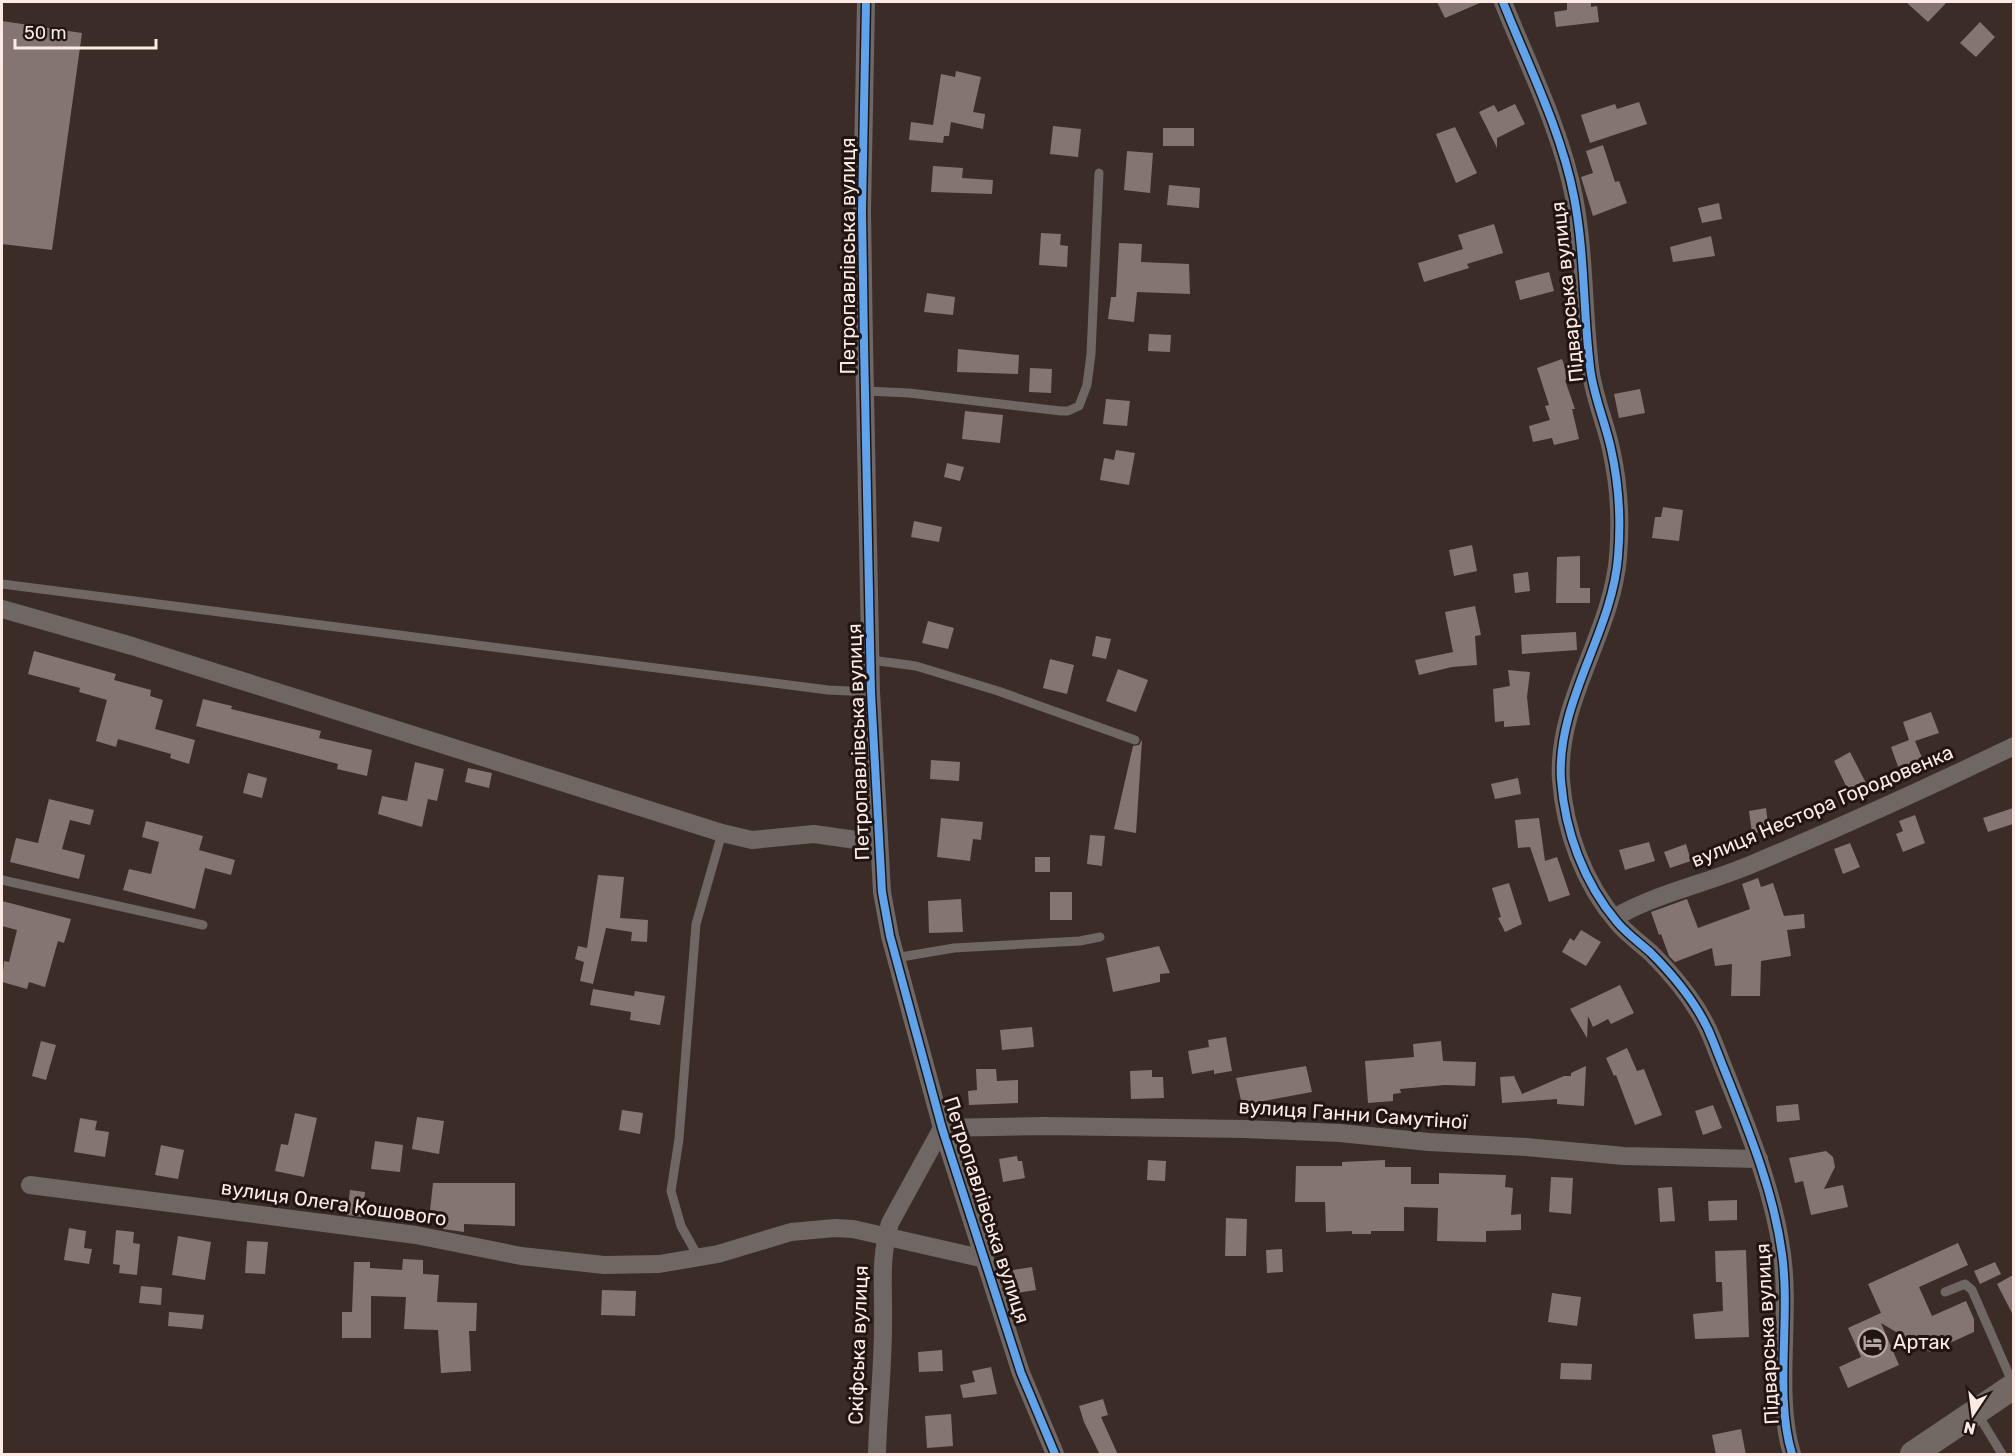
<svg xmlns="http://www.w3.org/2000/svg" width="2015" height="1456" font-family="Rubik,sans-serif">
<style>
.building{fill:#847573}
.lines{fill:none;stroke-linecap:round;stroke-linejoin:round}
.lane{stroke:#6f6763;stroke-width:9}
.street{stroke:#6f6763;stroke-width:18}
.secondary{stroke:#726864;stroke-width:26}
.cycleway-casing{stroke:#211511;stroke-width:11}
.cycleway{stroke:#60a3ed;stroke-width:8}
.labels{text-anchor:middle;stroke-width:6;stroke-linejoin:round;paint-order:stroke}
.street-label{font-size:20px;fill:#fdeae4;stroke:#211511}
.poi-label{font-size:20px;fill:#fdeae4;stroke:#211511;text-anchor:start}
</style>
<rect width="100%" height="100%" fill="#3c2c27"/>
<path class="building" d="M1437,2H1482L1445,18Z
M1567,2H1591V7L1597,6L1599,22L1556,27L1554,12L1567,10Z
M1906,2H1947L1928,22Z
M2,21L82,33L52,250L2,244Z
M1980,22L1995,37L1976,57L1960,43Z
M956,71L981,77L973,112L985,114L983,129L951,122L949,136H944L943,143L909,140L911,122L933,125L941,74L955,77Z
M1639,102L1647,124L1590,143L1581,115L1615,104L1617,109Z
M1515,104L1525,124L1497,138V148L1479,112L1494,105L1498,112Z
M1053,126L1081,129L1078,157L1050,154Z
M1455,127L1477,173L1456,183L1436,134Z
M1163,128H1194V146H1163Z
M1603,145L1615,182L1619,181L1627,203L1593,216L1581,177L1593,173L1586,151Z
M1127,151L1153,153L1150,193L1124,190Z
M933,166L963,168L962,178L993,180L992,194L931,192Z
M1169,185L1200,188L1199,208L1167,205Z
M1719,203L1722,219L1702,223L1698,208Z
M1494,224L1503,253L1467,264L1469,268L1424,282L1418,263L1463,249L1458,235Z
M1041,233L1061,234L1060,245L1068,246L1067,267L1039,265Z
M1711,236L1715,256L1673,262L1670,247Z
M1119,243L1142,244L1141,262L1189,264L1190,294L1137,292L1134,322L1108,319L1111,297H1116Z
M1549,272L1554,291L1520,300L1515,281Z
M927,293L955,297L953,315L924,312Z
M1149,334L1171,335L1170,352L1148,351Z
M958,349L1019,355L1018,374L957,372Z
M1562,359L1569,379L1565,380L1575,409H1572L1579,439L1554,445L1552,438L1533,442L1529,426L1550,420L1545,406L1549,405L1537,368Z
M1030,368L1052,369L1051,393L1029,392Z
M1640,389L1645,413L1619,418L1614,394Z
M1106,399L1130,401L1127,426L1103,424Z
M965,411L1003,415L1000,443L962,439Z
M1116,450L1135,453L1129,485L1100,480L1104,458L1114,460Z
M947,463L964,467L960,481L944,477Z
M1663,507L1683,510L1679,541L1652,538L1655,517H1661Z
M914,521L942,527L939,542L911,537Z
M1472,545L1477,571L1454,576L1449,550Z
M1580,556V588H1590V603H1556L1557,557Z
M1528,572L1530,591L1515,593L1513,574Z
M1475,606L1481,635L1475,636L1477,665L1452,667L1419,675L1415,660L1453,652L1445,612Z
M928,621L954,628L948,649L922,643Z
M1576,632L1577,650L1522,654L1521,635Z
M1096,636L1111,639L1106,659L1092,656Z
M34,651L116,674L114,680L151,690L150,696L163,700L155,729L195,740L189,764L170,758L171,754L118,739L116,747L96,741L107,700L79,692L80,688L28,674Z
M1050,659L1074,665L1067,694L1043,688Z
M1118,669L1148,680L1136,712L1106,701Z
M1508,670L1530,672L1527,697L1530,725L1504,727V721L1495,722L1493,689L1510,686Z
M203,699L232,706L231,709L321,731L319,738L372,750L367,776L337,769L338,764L196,726Z
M1931,712L1939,733L1915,741L1923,760L1899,769L1891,747L1909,740L1903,722Z
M1142,740L1136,833L1114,829L1133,746L1139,745Z
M1850,752L1867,785L1850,794L1834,761Z
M931,760L960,762L959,781L930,779Z
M415,762L444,769L437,801L428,799L422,827L378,814L382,796L407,801Z
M468,768L492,773L489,788L465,782Z
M248,773L267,778L262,798L243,793Z
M1518,778L1521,794L1495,799L1491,784Z
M49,799L94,810L90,825L70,820L62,849L85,855L79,879L10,862L16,838L38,843Z
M1766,808L1769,831L1752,833L1749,811Z
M2013,808V824L1988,832L1983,818Z
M1915,815L1925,843L1903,852L1896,834L1903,831L1899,821Z
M941,818L983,822L981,840L973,839L970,861L937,857Z
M1539,818L1545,861L1557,857L1570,895L1549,902L1530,847L1518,848L1515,820Z
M146,821L203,836L199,850L235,860L231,875L205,868L195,909L123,890L129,869L151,874L159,842L142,837Z
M1090,835L1105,836L1102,866L1087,864Z
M1649,842L1655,861L1625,870L1619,850Z
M1850,843L1860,867L1843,874L1834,849Z
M1686,844L1691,861L1670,868L1664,852Z
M1035,857H1050V872H1035Z
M598,875L624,877L620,918L648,920L647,942L631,941L632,932L606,928L593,984L580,981L584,962L575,959L578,946L587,948Z
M1758,878L1761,887L1773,883L1784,916L1804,914L1805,928L1787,930L1791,956L1761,961L1760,996H1731L1732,964L1715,966L1712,948L1675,962L1669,956L1661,934L1659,935L1651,912L1687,899L1698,928L1750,909L1742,884Z
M1509,883L1522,924L1505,932L1498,918L1501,917L1492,888Z
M1050,892H1072V920H1050Z
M961,899L963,932L929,933L928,901Z
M2,901L71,919L64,943L58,941L45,987L29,982L27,989L2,982L4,961L9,962L17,930L2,926Z
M1581,930L1601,942L1586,966L1562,952L1570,938L1574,941Z
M1159,946L1170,973L1160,974V982L1113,992L1106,958Z
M1620,985L1634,1013L1611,1024L1608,1019L1593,1027L1588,1016L1587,1038L1570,1009Z
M593,989L634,996L635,991L665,996L660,1025L630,1020L631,1012L590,1005Z
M1032,1027L1034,1047L1002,1050L1000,1030Z
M1226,1037L1232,1071L1214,1074V1070L1192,1074L1188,1051L1209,1047L1208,1040Z
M41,1041L56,1045L46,1080L32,1076Z
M1441,1041L1443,1061L1476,1062L1475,1086L1445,1085L1400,1089L1401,1093L1393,1094V1101L1368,1103L1365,1061L1414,1057L1413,1044Z
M1627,1048L1637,1071L1644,1069L1662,1115L1635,1125L1616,1075L1614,1076L1606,1058Z
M1306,1066L1312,1092L1242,1105L1236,1078Z
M1586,1066L1584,1106L1557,1104V1099L1502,1103L1500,1077L1514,1076L1522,1094L1564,1076H1571V1073Z
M976,1069H996L997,1081L1018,1080V1103L969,1105L968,1091L977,1090Z
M1152,1070V1077H1163L1164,1098L1131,1099L1130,1071Z
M1798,1104L1800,1120L1777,1122L1776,1106Z
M1713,1105L1722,1128L1703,1135L1695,1111Z
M622,1110L643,1113L640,1134L619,1130Z
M295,1113L317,1118L304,1177L275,1171L281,1144L288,1145Z
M417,1117L444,1121L439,1154L412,1149Z
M80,1118L97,1121L95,1130L109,1132L105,1157L74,1152Z
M375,1141L403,1145L400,1172L371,1169Z
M161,1145L184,1150L178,1179L155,1175Z
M1826,1151L1833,1157L1835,1167L1824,1189L1843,1185L1848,1207L1811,1215L1803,1181L1795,1183L1789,1158Z
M1017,1156L1018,1161H1022L1025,1178L1003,1182L999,1159Z
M1148,1160L1166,1161L1165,1181L1147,1180Z
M1385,1160V1167H1411V1184H1439V1173L1506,1175L1505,1187L1513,1188L1511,1215L1521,1214V1230L1486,1231V1242L1437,1241L1438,1208L1404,1207V1231H1371V1234H1352V1231L1326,1232L1325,1202H1295L1296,1166H1342V1162Z
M1551,1177L1573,1178L1571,1214L1549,1212Z
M433,1183H515V1226L464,1224V1232L443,1229V1212L430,1210Z
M1672,1187L1675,1221L1660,1222L1658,1188Z
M350,1190L365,1192L362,1217L347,1215Z
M1737,1200V1220L1709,1221L1708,1201Z
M1226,1218L1247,1219L1246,1256H1225Z
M69,1228L86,1231L84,1248L92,1249L89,1264L64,1260Z
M116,1230L134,1232L133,1243L140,1244L137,1275L119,1273L120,1265L113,1264Z
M178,1236L211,1242L205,1280L172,1275Z
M247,1241L268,1242L265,1274L245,1273Z
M1958,1243L1968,1265L1919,1287L1932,1316L1966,1301L1974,1319V1332L1930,1352L1881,1323L1899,1365L1848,1388L1839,1367L1861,1357L1848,1328L1881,1313L1868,1284Z
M1282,1249L1283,1272L1267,1273L1266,1250Z
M1746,1250L1749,1337L1695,1339L1693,1314L1723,1311L1722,1282H1716L1715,1251Z
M403,1259L423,1260V1274L439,1275L437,1302L477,1303L476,1331H469L471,1371L441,1373L438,1330L404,1329L406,1297L371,1296V1338H342V1312H352L354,1262H370V1268L402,1270Z
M1995,1262L2001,1274L1980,1284L1974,1271Z
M1032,1267L1036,1290L1017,1293L1013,1270Z
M2013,1275V1315L1997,1284Z
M141,1286L162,1288L161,1305L139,1303Z
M602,1290L636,1291L635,1316L601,1315Z
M1552,1293L1581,1297L1577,1326L1548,1322Z
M169,1312L204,1315L202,1329L168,1326Z
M942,1350L943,1371L919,1372L918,1352Z
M1561,1363L1592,1364L1591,1380L1560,1379Z
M991,1367L997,1394L963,1398L960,1385L975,1382L972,1371Z
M1103,1399L1108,1415L1101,1417L1118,1455H1100L1084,1422L1079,1406Z
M951,1414L953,1446L927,1448L925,1416Z
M1741,1429L1746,1455H1716L1712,1435Z"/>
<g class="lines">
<path class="lane" d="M865,391L909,393L1061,411H1068L1079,406L1087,385L1091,354L1099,173
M2,584L828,690L871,692
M871,660L916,666L998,691L1135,740
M2,880L203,925
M895,958L954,948L1080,941L1100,937
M699,1258L681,1226L671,1191L679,1139L696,924L722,833
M1945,1292L1965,1284L1972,1290L2013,1384
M1977,1413L2002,1454"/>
<path class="street" d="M866,2L862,211L864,344L871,692L882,892L890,936L942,1128L1021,1373L1055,1454
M1503,2C1528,65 1561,130 1574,197C1585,254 1583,310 1590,367C1593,395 1605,421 1611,449C1619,484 1621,521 1618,557C1612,633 1556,702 1561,780C1565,832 1584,883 1617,922C1627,934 1640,943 1651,953C1676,978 1701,1009 1713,1041C1740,1111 1772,1180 1782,1254C1791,1317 1774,1396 1792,1454
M2,609L132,646L722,833L752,840L814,834L877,843
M1614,918C1657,893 1705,884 1750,865C1839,828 1927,788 2014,746
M30,1185L416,1235L521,1256L604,1265L659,1264L718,1254L791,1232L835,1228L853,1229L985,1259
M877,1454C878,1411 883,1368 883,1325C884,1287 879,1261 890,1223L942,1128L1045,1126L1245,1129L1340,1133L1429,1142L1526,1147L1624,1156L1759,1159"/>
<path class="secondary" d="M1913,1454L2014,1386"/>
<defs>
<path id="cycleway" d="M866,2L862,211L864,344L871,692L882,892L890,936L942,1128L1021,1373L1055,1454
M1503,2C1528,65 1561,130 1574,197C1585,254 1583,310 1590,367C1593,395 1605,421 1611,449C1619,484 1621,521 1618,557C1612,633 1556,702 1561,780C1565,832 1584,883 1617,922C1627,934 1640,943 1651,953C1676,978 1701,1009 1713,1041C1740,1111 1772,1180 1782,1254C1791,1317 1774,1396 1792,1454"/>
</defs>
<use href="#cycleway" class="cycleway-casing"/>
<use href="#cycleway" class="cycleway"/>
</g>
<defs>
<symbol id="hotel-ring" viewBox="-11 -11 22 22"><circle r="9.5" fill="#211511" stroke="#b9a8a2" stroke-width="1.5"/><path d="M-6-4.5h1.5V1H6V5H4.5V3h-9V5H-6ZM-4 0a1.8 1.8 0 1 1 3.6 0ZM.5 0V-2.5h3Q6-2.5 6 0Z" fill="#b9a8a2"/></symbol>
</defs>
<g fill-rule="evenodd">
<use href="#hotel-ring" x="1856" y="1326" width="33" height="33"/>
</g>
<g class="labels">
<g class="street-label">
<text transform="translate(848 256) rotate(-90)" y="7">Петропавлівська вулиця</text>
<text transform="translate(1567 292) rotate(-96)" y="7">Підварська вулиця</text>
<text transform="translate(858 742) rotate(-92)" y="7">Петропавлівська вулиця</text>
<text transform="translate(1822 806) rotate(-23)" y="7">вулиця Нестора Городовенка</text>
<text transform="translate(1353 1114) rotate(4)" y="7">вулиця Ганни Самутіної</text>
<text transform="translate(334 1203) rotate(8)" y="7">вулиця Олега Кошового</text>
<text transform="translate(987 1210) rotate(72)" y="7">Петропавлівська вулиця</text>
<text transform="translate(1767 1334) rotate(-93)" y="7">Підварська вулиця</text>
<text transform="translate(858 1345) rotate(-88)" y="7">Скіфська вулиця</text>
</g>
<g class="poi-label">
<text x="1893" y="1349">Артак</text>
</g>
</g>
<rect width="2015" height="1456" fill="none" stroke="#fdeae4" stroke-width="6"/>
<g transform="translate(1973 1414) rotate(193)" stroke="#211511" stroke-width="4.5" paint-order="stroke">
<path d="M0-4.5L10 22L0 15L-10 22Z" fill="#fdeae4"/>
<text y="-9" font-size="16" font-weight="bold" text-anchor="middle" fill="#fdeae4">N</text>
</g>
<path d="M15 39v9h141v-9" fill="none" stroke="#fdeae4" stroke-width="3"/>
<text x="24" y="39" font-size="18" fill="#fdeae4" stroke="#211511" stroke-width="4.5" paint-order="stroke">50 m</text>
</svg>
